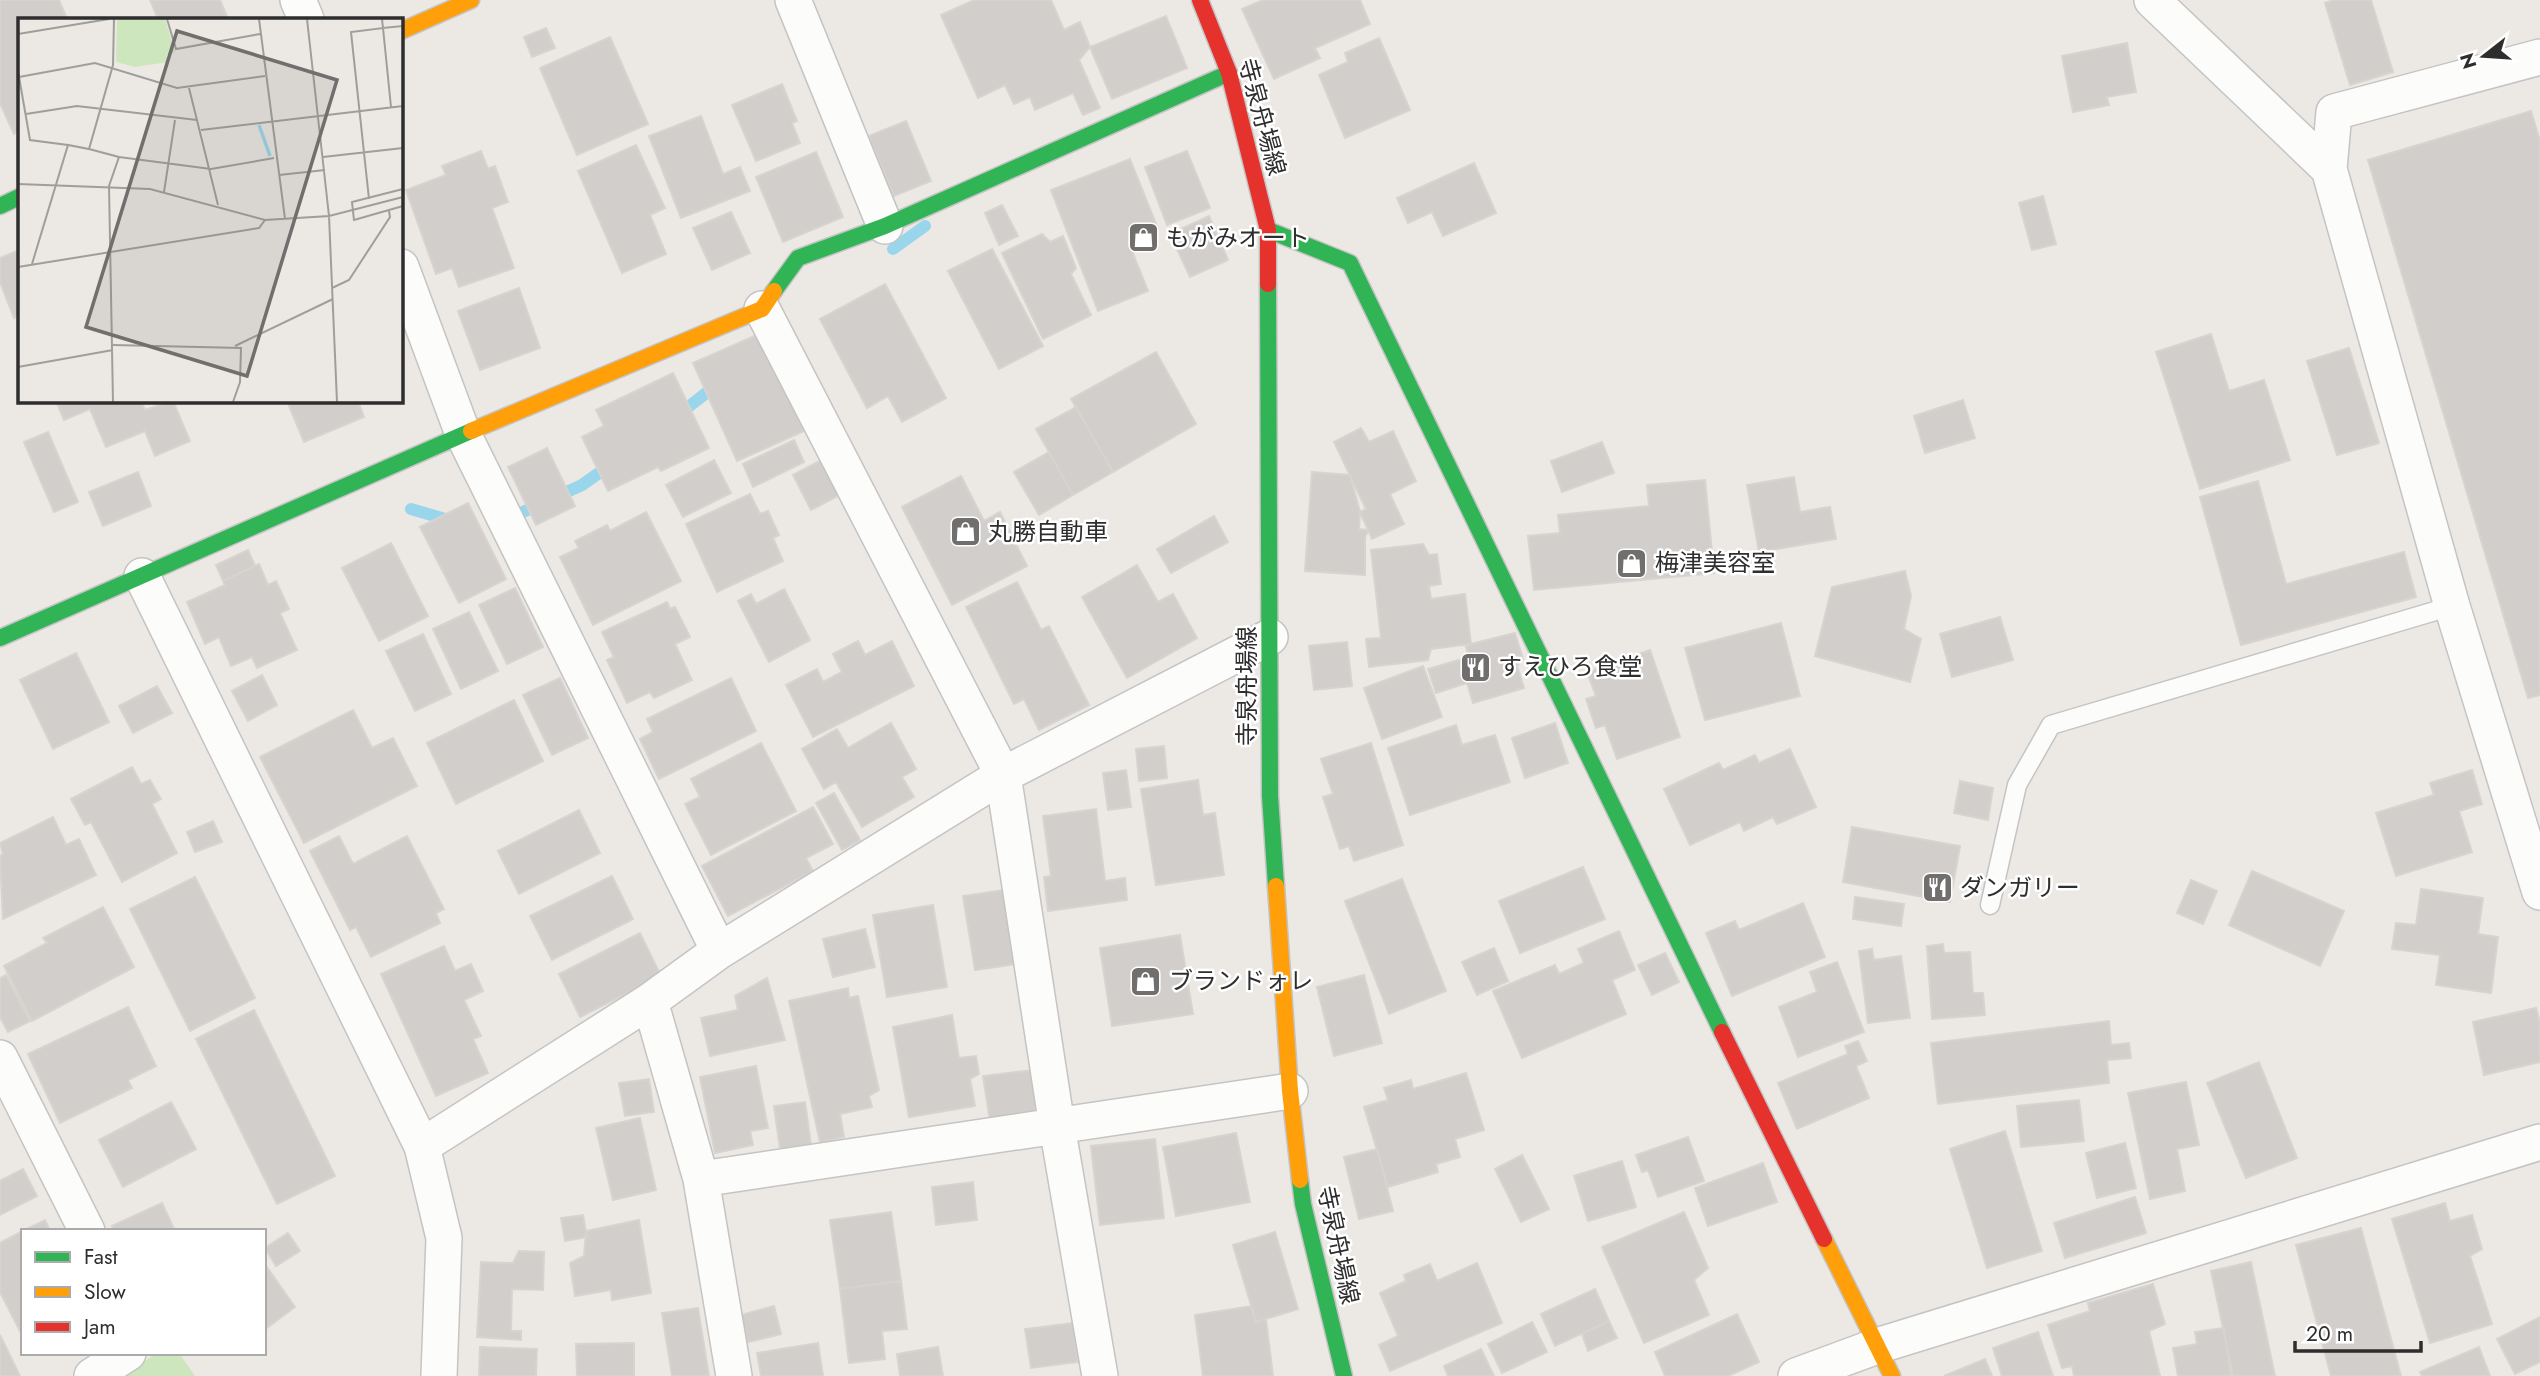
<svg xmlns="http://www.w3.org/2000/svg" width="2540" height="1376" font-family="Jost,'Noto Sans JP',sans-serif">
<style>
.green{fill:#cee6be}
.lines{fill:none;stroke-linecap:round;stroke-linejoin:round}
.stream{stroke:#99d6ec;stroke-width:12}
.building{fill:#d1cecb;stroke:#d7d4d0;stroke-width:2}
.lane-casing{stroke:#c5c4c5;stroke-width:21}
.street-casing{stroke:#c5c4c5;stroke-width:38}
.fast-casing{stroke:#c5c4c5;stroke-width:19}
.slow-casing{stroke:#c5c4c5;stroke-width:19}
.jam-casing{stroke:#c5c4c5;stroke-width:19}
.lane{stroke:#fcfcfb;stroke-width:18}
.street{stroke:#fcfcfb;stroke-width:35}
.fast{stroke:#30b455;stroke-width:16}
.slow{stroke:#ff9f0a;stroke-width:16}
.jam{stroke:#e5322d;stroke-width:16}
.labels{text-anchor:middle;stroke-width:5;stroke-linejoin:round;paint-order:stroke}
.street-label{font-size:24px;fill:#2e2e2e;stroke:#fff}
.poi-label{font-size:24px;fill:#2e2e2e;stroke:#fff;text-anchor:start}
.inset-river{fill:none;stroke:#99d6ec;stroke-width:3.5}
.inset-road{fill:none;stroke:#a09e9b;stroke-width:2}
.view{fill:#706f6e;fill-opacity:0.15;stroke:#706f6e;stroke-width:3.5}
.inset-edge{fill:none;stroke:#2e2e2e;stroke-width:3.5}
</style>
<rect width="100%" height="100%" fill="#ece8e4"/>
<path class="green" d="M157,1353H179L195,1376H122Z"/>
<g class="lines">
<path class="stream" d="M893,249L925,226
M678,415L719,383
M411,509L452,521
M514,516L582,485L613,463"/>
</g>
<path class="building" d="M0,0H59L67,19H19V131L14,134L0,103Z
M150,0H220L228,19H158Z
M974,0H1051L1064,30L1080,22L1090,47L1079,60L1100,108L1083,115L1073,93L1035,110L1030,97L1014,104L1005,85L978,98L941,15Z
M1263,0H1360L1370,24L1315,48L1320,58L1274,79L1242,9Z
M2334,0H2371L2393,72L2350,85L2325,3Z
M1166,16L1187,68L1112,99L1090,47Z
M546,28L555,48L532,57L524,37Z
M610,37L648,124L577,155L540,68Z
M1379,38L1410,110L1345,138L1319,75L1348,62L1345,53Z
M2127,43L2136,92L2107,97L2109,105L2073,112L2062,56Z
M782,84L797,121L792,123L800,143L756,161L732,105Z
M2531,111L2540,141V695L2528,698L2368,160Z
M701,116L723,174L740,167L750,191L681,218L649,136Z
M906,121L931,181L894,196L869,136Z
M636,145L665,208L650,215L666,254L622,273L578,171Z
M481,151L488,169L495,166L508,202L492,208L514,268L459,287L452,268L436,274L406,190L446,175L442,166Z
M1187,151L1210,208L1167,225L1145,167Z
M816,152L843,217L783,242L756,177Z
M1130,159L1158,229L1128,241L1148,291L1098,311L1051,190Z
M1474,163L1496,213L1443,236L1432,212L1408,223L1397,198Z
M2043,196L2056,244L2032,250L2019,203Z
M1002,205L1018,236L999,245L985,213Z
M731,212L750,253L712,270L693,228Z
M1209,216L1228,260L1190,277L1170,234Z
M1042,234L1050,242L1063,236L1076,268L1071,274L1091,315L1043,339L1002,253Z
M992,249L1043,346L999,369L948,271Z
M19,250V315L14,318L0,282V258Z
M885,284L946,398L902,422L888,396L867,408L820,319Z
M519,288L540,348L480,370L458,311Z
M761,333L804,431L737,461L693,363Z
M2211,334L2229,391L2264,380L2290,460L2200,489L2156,352Z
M2349,348L2379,443L2337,455L2307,361Z
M1156,352L1196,424L1113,472L1071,399Z
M673,373L709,448L661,471L658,467L608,491L582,437L604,426L596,410Z
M1963,400L1975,438L1925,453L1914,416Z
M56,401H141L145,410L173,401L190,441L155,456L145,431L106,447L90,409L64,420Z
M287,401H358L364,417L304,442Z
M1076,407L1113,472L1073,495L1036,429Z
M1361,428L1369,442L1393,431L1416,481L1390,494L1404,524L1372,539L1360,512L1366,509L1334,442Z
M48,432L78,502L54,512L24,442Z
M794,440L804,462L753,487L743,464Z
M1602,442L1614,473L1562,492L1551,461Z
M547,448L575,506L536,525L508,467Z
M1049,452L1073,495L1039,515L1014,472Z
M829,456L847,491L811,510L793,475Z
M714,460L731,493L683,517L666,485Z
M138,472L151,506L103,526L89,492Z
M1312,472L1350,475L1360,512L1359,529L1368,530L1365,538V575L1305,571Z
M961,476L984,521L1000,512L1027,566L952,605L902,507Z
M1794,477L1800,512L1830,507L1836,539L1759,552L1747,485Z
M1705,480L1714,573L1534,590L1528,536L1560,533L1558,515L1649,506L1647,485Z
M2258,481L2286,584L2404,552L2416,597L2241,645L2200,497Z
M750,494L760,514L768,511L779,535L773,538L783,561L717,592L686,524Z
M468,503L506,579L459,603L420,527Z
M646,512L681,581L593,625L560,557L579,548L575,541L607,525L610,531Z
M1214,516L1228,542L1171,573L1157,549Z
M391,543L428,616L379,641L342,568Z
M1423,544L1429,555L1437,554L1441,584L1429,586L1431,599L1465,594L1471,644L1431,649L1428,660L1369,667L1366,639L1381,638L1371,550Z
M248,550L255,566L223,581L216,565Z
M259,564L268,585L276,581L289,609L280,613L297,650L257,668L252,657L231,666L219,637L205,644L187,602L225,585L223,581Z
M1137,565L1158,602L1173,594L1197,638L1127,678L1082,597Z
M1905,571L1911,596L1904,629L1921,639L1910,682L1815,656L1832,587Z
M1017,582L1041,630L1049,626L1089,705L1039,730L1024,699L1014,704L966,607Z
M515,588L543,647L507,664L479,605Z
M784,589L810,640L769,662L738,601L751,594L756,604Z
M667,602L670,609L675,607L690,637L675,644L692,680L654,698L650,692L627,703L607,660L614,657L602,632Z
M469,612L498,671L461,689L433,629Z
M2000,617L2013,660L1952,677L1940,634Z
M1781,623L1800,696L1705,720L1685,648Z
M1515,633L1523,659L1517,666L1524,688L1473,703L1467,683L1436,693L1428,669L1469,657L1466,647L1471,644Z
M423,634L451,694L415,711L386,651Z
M858,641L865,655L892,641L914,686L813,737L786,685L817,669L823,682L842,672L833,654Z
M1347,642L1352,686L1314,690L1309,646Z
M1650,650L1680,737L1617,759L1605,725L1596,728L1586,699L1596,696L1587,672Z
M76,653L109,722L53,749L20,680Z
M1423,666L1442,717L1382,739L1364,688Z
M262,675L277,705L248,721L232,691Z
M560,678L588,738L552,755L523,695Z
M731,678L756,731L659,779L640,739L653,732L647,719Z
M157,686L172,713L133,733L119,706Z
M514,700L543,761L456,804L427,743Z
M353,710L372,748L393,738L417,786L304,843L260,757Z
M891,723L916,769L902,777L914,797L862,827L836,782L824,789L802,749L837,729L848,748Z
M1555,723L1568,763L1525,778L1512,738Z
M1456,725L1462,745L1495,735L1510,782L1410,815L1388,748Z
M761,743L796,811L711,855L685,804L700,797L691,779Z
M1371,743L1403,845L1354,861L1349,846L1340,849L1323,797L1333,794L1321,759Z
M1164,746L1167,778L1139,781L1136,749Z
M1790,749L1816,807L1777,824L1773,817L1744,831L1740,822L1690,845L1664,789L1719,763L1723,770L1755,755L1759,763Z
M132,767L141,784L150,780L161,799L152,804L177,853L122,882L91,822L85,825L71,799Z
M1126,770L1131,807L1108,810L1103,773Z
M2472,770L2482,804L2459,811L2472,852L2396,876L2376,813L2434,795L2430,783Z
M1198,780L1203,815L1215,813L1224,875L1156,885L1141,789Z
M1960,781L1993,788L1988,820L1954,813Z
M834,793L860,840L842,850L816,803Z
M813,807L833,844L806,858L813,871L728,916L702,866Z
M1096,809L1105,881L1125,878L1127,900L1048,911L1044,877L1051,876L1043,816Z
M579,810L600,853L519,894L498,851Z
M53,817L66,845L79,839L96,875L3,919L0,856L3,854L0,843Z
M213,821L222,842L195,852L187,832Z
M1852,827L1960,846L1950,902L1843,882Z
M339,836L353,864L407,836L444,909L436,913L440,923L371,957L356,927L350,930L310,851Z
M1583,867L1605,919L1520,953L1499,901Z
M2252,871L2344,911L2320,966L2229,925Z
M612,876L633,919L552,960L530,916Z
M195,877L255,998L190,1031L130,909Z
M1402,879L1446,991L1389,1014L1345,901Z
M2191,880L2217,891L2203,924L2177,913Z
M2421,889L2483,898L2478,934L2498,937L2491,993L2436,985L2440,955L2392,949L2396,923L2416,925Z
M1005,890L1017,964L975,970L963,896Z
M1855,897L1904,904L1901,926L1853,919Z
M1803,903L1825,957L1732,996L1706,933L1735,921L1739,930Z
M933,905L947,987L887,997L873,915Z
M103,907L134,967L32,1021L4,966L47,943L43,938Z
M865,929L875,967L833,977L823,939Z
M1619,931L1635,970L1612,980L1626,1014L1522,1058L1493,991L1555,965L1559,974L1584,963L1578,949Z
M640,933L661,976L580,1017L559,974Z
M1180,935L1193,1014L1112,1026L1100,948Z
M1943,944L1944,953L1970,952L1973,993H1983L1985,1015L1932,1019L1927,946Z
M444,946L455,971L471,964L483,991L464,1000L481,1036L473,1039L488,1073L436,1096L381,974Z
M1494,948L1508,981L1477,995L1462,962Z
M1872,949L1874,960L1901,956L1910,1018L1868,1023L1859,951Z
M1665,953L1679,982L1652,995L1638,965Z
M1837,962L1864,1032L1798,1057L1779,1007L1817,992L1810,972Z
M6,975L30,1021L8,1032L0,1017V978Z
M1364,975L1382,1043L1334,1056L1317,987Z
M767,978L785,1040L710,1056L701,1018L738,1010L735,996Z
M848,988L849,998L858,996L879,1090L869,1096L872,1107L840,1114L844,1137L820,1142L789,1001Z
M128,1007L156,1066L128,1080L132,1088L60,1123L28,1054Z
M2536,1008L2540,1023V1062L2484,1075L2473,1022Z
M254,1010L335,1176L277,1204L196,1039Z
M952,1015L959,1058L976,1056L979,1074L970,1079L975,1106L909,1117L893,1027Z
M2109,1021L2111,1045L2129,1043L2131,1058L2107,1060L2109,1083L1938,1104L1931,1043Z
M1858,1041L1867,1061L1856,1066L1869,1098L1797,1129L1778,1083L1848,1054L1845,1046Z
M2259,1062L2297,1158L2246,1178L2207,1083Z
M756,1066L768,1128L750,1131L753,1145L715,1153L700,1077Z
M1033,1070L1040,1114L990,1121L983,1076Z
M1466,1073L1484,1130L1455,1139L1460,1157L1436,1164L1438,1172L1388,1187L1364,1107L1388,1100L1384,1088L1411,1080L1413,1089Z
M649,1079L654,1112L625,1116L619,1083Z
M2186,1082L2199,1145L2177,1149L2185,1191L2150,1199L2128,1093Z
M2079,1100L2084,1141L2021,1147L2017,1106Z
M171,1102L196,1149L123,1187L99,1140Z
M805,1102L811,1145L780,1149L774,1106Z
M640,1118L656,1190L613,1200L596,1128Z
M2005,1131L2042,1251L1987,1268L1950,1149Z
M1236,1133L1250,1202L1176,1216L1163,1147Z
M1688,1137L1704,1181L1658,1197L1648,1170L1642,1172L1636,1155Z
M1155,1139L1164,1218L1100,1225L1091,1146Z
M2125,1143L2136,1188L2097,1198L2086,1153Z
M1377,1149L1393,1211L1359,1219L1344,1157Z
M1522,1155L1549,1209L1521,1222L1495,1169Z
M1622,1161L1636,1207L1588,1221L1574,1176Z
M1763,1163L1777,1202L1708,1226L1695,1188Z
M23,1169L37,1196L0,1215V1181Z
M973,1182L977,1220L936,1225L932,1187Z
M2135,1197L2146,1233L2065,1258L2054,1223Z
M162,1203L175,1231H115L112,1226Z
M2445,1203L2450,1221L2472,1215L2482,1249L2470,1256L2492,1324L2430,1343L2392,1219Z
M891,1212L901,1281L840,1289L830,1220Z
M1684,1212L1708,1268L1694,1280L1709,1315L1644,1343L1602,1247Z
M583,1215L587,1237L565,1241L561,1218Z
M45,1220L50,1231H23Z
M639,1220L651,1293L612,1300L611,1290L575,1296L570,1263L584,1256L586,1231Z
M2361,1228L2401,1376H2331L2296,1245Z
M23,1231V1337L0,1292V1243Z
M1275,1232L1298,1309L1256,1322L1233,1245Z
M288,1233L300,1251L276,1266L265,1248Z
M519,1251L544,1252L543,1290L512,1289L511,1331H521V1340L477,1337L481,1262L513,1263Z
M2251,1262L2275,1376H2233L2211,1271Z
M264,1263L295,1307L264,1330Z
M1477,1263L1502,1323L1390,1371L1379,1345L1398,1336L1380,1293L1406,1281L1404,1275L1430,1264L1437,1281Z
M901,1281L907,1329L882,1331L885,1359L849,1363L840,1289Z
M2153,1284L2165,1324L2149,1331L2160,1376H2074L2072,1366L2062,1368L2048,1325L2090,1311L2088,1303Z
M1595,1289L1609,1321L1555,1346L1541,1314Z
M774,1306L781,1334L748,1342L741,1315Z
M1251,1306L1256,1322L1266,1319L1273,1376H1203L1195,1315Z
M698,1308L709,1376H672L662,1313Z
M1737,1314L1759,1362L1728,1376H1665L1655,1352Z
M2540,1317V1362L2515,1374L2497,1339Z
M1609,1321L1617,1338L1588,1351L1582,1334Z
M1532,1322L1547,1352L1502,1373L1488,1344Z
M1073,1323L1078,1362L1031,1368L1025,1329Z
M2224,1328L2231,1376H2178L2173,1348L2197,1344L2195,1332Z
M2038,1332L2053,1376H2002L1993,1348Z
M0,1335L20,1376H0Z
M634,1343V1376H577L576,1344Z
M818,1343L823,1376H761L757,1353Z
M480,1347L537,1349L536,1376H479Z
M938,1347L943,1376H900L897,1354Z
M2479,1347L2490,1376H2422L2420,1372Z
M1481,1349L1494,1376H1448L1444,1366Z
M1985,1359L1992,1376H1944Z"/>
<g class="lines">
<defs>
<path id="lane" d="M1990,905L2017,785L2051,725L2452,606"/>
<path id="street" d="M298,0L306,19
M793,0L885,226
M2152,0L2329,169
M2540,57L2334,112L2329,169L2452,606L2540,892
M401,267L463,434L719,951
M762,309L1003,775L1057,1126L1100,1376
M142,576L422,1146L444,1238L439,1376
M650,1001L701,1179L734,1376
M0,1058L87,1231
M422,1146L650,1001L719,951L1003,775L1270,637
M701,1179L1290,1091
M92,1376L128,1353
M1796,1376L1877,1346L2540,1142"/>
<path id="fast" d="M0,206L19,197
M1268,230L1350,263L1722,1032
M1268,284L1270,796L1276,886
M774,291L798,258L885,226L1229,73
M0,638L471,431
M1300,1180L1303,1204L1344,1376"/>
<path id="slow" d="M401,31L471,0
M471,431L762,309L774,291
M1276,886L1290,1091L1300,1180
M1824,1239L1892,1376"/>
<path id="jam" d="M1200,0L1229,73L1268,230V284
M1722,1032L1824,1239"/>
</defs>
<use href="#lane" class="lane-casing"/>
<use href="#street" class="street-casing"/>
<use href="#fast" class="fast-casing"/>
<use href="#slow" class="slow-casing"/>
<use href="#jam" class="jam-casing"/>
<use href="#lane" class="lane"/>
<use href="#street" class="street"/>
<use href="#fast" class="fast"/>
<use href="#slow" class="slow"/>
<use href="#jam" class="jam"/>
</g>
<defs>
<symbol id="shop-square" viewBox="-11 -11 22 22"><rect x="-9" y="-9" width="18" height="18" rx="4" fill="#706f6e" stroke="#fff"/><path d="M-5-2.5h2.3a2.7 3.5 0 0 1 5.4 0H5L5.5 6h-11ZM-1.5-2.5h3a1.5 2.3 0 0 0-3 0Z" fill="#fff"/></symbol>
<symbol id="restaurant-square" viewBox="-11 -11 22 22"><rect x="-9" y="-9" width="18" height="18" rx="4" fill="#706f6e" stroke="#fff"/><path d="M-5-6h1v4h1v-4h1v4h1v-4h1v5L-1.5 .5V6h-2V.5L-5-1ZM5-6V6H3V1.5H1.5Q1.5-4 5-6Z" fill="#fff"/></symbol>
</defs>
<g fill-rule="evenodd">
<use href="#shop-square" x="1126" y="220" width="35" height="35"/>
<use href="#shop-square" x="948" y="514" width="35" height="35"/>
<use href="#shop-square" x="1614" y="546" width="35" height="35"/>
<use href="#restaurant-square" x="1458" y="650" width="35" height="35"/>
<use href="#restaurant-square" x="1920" y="870" width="35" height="35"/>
<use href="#shop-square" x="1128" y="964" width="35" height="35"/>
</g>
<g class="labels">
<g class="street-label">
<text transform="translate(1262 117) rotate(75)" y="8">寺泉舟場線</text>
<text transform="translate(1247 686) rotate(-90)" y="8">寺泉舟場線</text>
<text transform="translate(1338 1245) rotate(78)" y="8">寺泉舟場線</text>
</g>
<g class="poi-label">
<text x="1166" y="246">もがみオート</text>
<text x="988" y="540">丸勝自動車</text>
<text x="1655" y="571">梅津美容室</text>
<text x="1498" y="675">すえひろ食堂</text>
<text x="1960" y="896">ダンガリー</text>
<text x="1169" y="989">ブランドォレ</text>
</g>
</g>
<g transform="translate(18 18)">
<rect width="385" height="385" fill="#ece8e4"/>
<path d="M99,1H147L157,34L148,37L151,44L117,49L98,44Z" fill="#cee6be"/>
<path class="inset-river" d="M241,107L252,138"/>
<path class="inset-road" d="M149,1L158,31L242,16M241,1L267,201M364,1L365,10L385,8M0,16L91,1M0,53L12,122L50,127M1,59L77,45L159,70L247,58M171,70L200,187M8,96L59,88L179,102M183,112L385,88M71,131L101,139L91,168L95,384M101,139L193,151L256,140M305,139L385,130M261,157L307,152M0,166L132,171L247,202L311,198L289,1M385,171L334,184L336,202L385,188M146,174L157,102M351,181L333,14L365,10L373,89M14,246L50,127L71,131L95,47L96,1M0,249L241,210L247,202M314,270L331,262L372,199L371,193M95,327L223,330L222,364L215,384M217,328L315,281M0,349L95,332M319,384L311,198L385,179"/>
<path class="view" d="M159,13L319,62L229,358L68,309Z"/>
<rect width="385" height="385" class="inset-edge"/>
</g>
<rect x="21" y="1229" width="245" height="126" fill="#ffffff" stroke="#ababab" stroke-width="2"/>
<rect x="35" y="1252" width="35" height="10" fill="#30b455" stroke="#ababab" stroke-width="2"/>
<text x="84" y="1264" font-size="21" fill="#2e2e2e">Fast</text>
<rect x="35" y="1287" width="35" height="10" fill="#ff9f0a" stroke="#ababab" stroke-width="2"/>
<text x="84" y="1299" font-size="21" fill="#2e2e2e">Slow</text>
<rect x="35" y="1322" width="35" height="10" fill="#e5322d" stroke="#ababab" stroke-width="2"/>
<text x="84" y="1334" font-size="21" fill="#2e2e2e">Jam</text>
<g transform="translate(2484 56) rotate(253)" stroke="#ffffff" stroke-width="5" paint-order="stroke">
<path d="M0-5L12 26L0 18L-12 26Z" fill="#2e2e2e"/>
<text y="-10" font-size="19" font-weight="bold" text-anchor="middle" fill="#2e2e2e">N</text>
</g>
<path d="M2295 1341v10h126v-10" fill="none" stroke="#2e2e2e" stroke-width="3.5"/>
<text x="2306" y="1341" font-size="21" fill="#2e2e2e" stroke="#ffffff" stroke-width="5" paint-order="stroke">20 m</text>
</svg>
